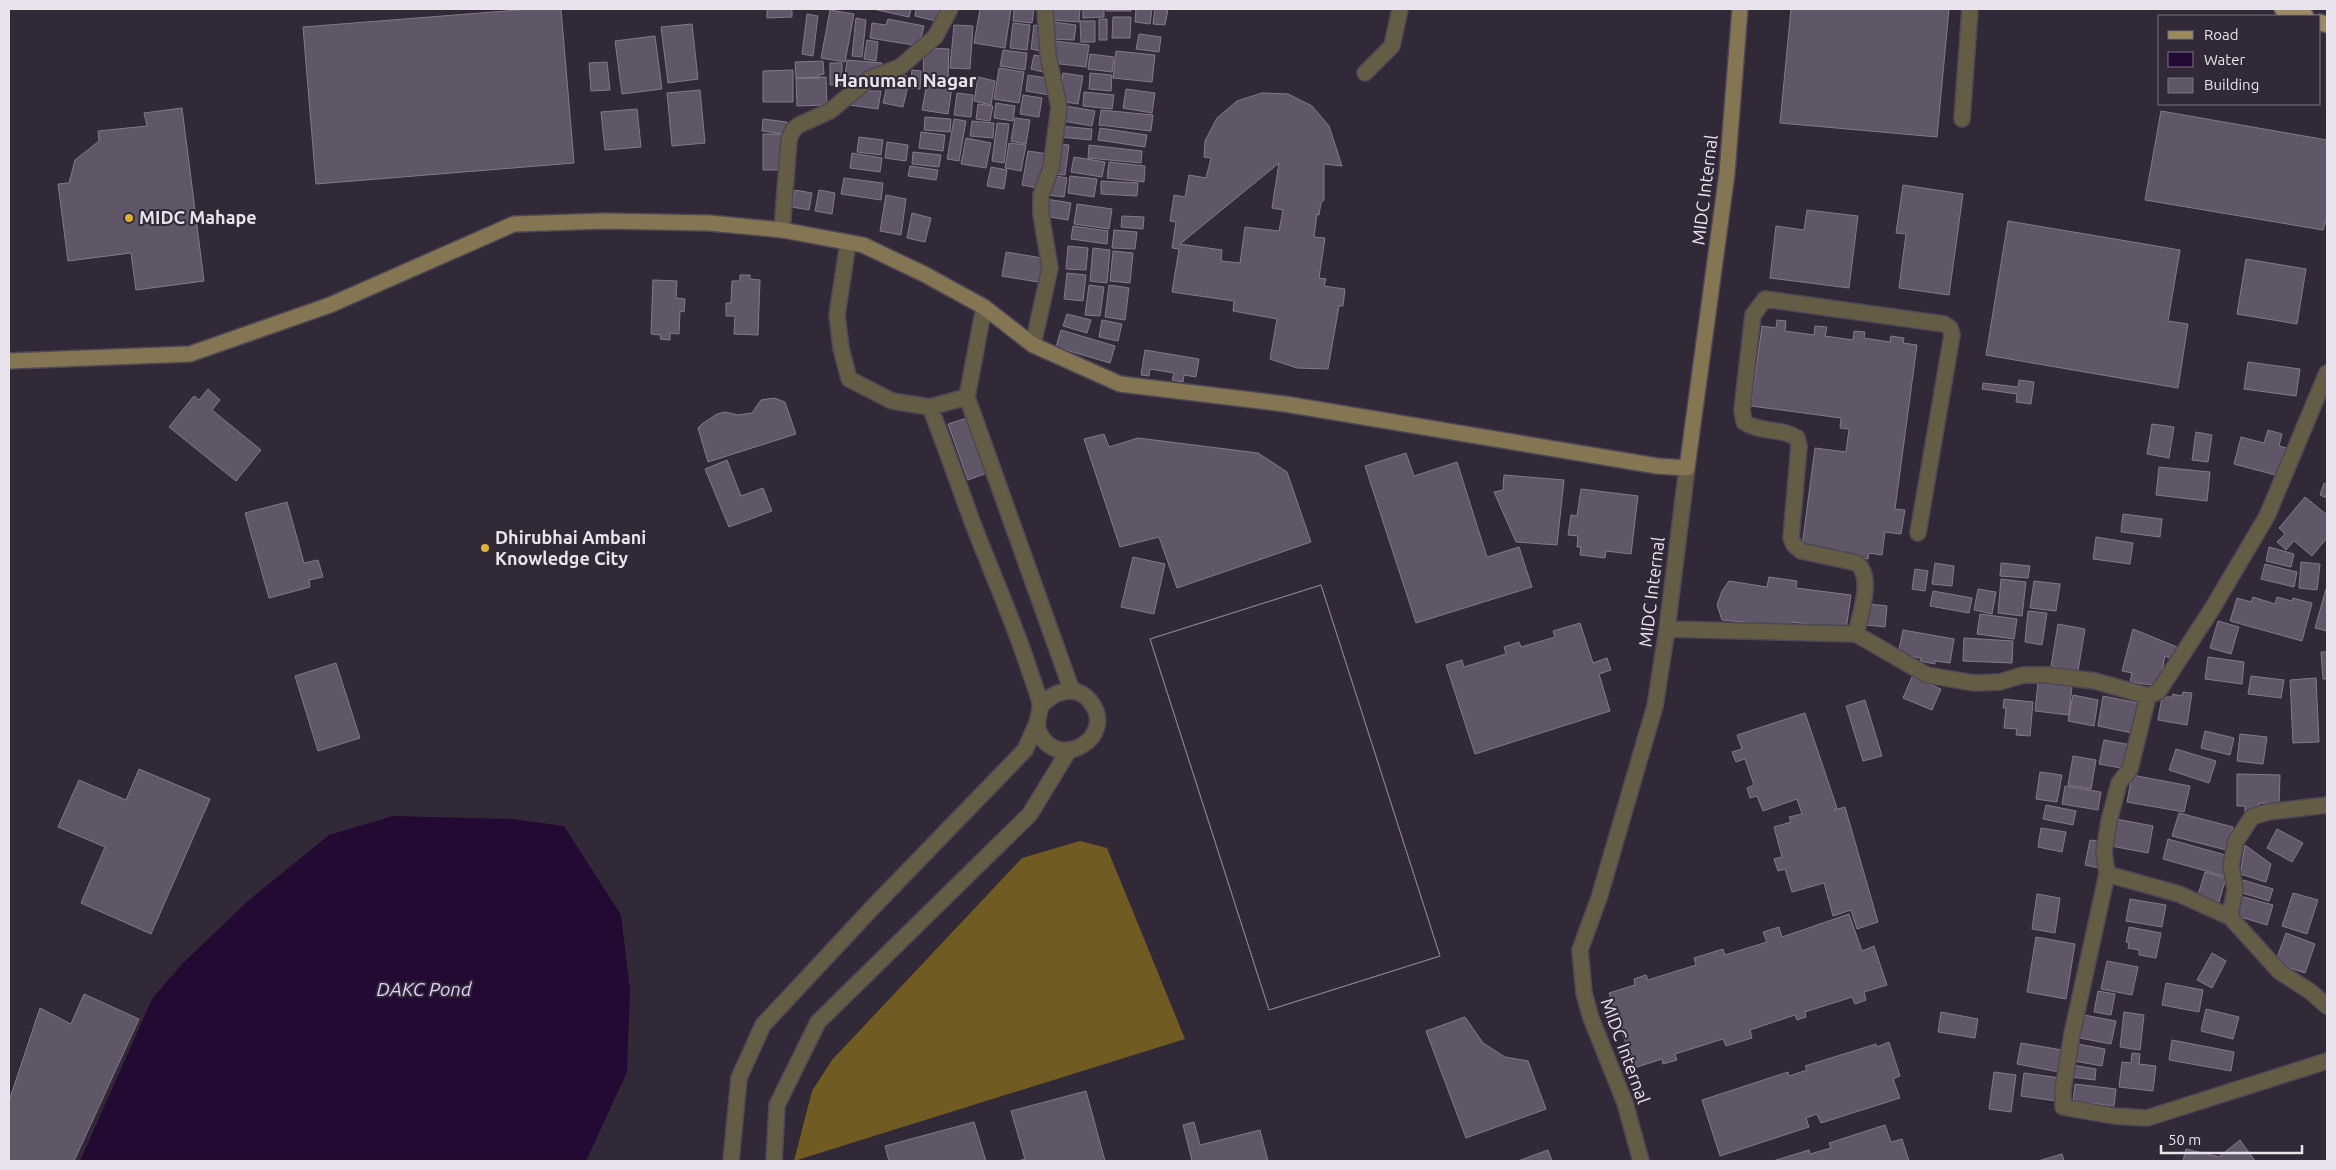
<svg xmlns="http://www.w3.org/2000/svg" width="2336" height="1170" font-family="Ubuntu,sans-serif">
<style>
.forest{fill:#705b23}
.water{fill:#230a33}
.building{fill:#5f5668;stroke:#83798b;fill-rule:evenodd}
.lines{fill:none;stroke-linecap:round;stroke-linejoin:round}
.street-casing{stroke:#4e4755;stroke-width:18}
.secondary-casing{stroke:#4e4755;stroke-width:18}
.primary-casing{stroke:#4e4755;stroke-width:18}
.street{stroke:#655c46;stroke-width:15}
.secondary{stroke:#857653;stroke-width:15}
.primary{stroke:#9d8a5c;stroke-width:15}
.poi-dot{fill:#ddb133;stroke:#312938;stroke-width:2}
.labels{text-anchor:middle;stroke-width:4;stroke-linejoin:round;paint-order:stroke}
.street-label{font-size:18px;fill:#e9e3ee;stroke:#312938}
.poi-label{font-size:18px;font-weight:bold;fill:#e9e3ee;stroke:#312938;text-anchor:start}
.neighbourhood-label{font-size:19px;font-weight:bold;fill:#e9e3ee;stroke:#312938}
.water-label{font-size:19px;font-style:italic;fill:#e3ccf8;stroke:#312938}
</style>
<rect width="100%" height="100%" fill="#312938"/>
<path class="forest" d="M1080,841L1107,848L1185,1039L794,1161L812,1091L832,1060L1022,858Z"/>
<path class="water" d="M393,816L512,819L564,826L621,915L630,989L627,1072L586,1161H80L152,999L182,964L248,901L329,835Z"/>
<path class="building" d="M531,9H561L574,163L316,184L303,27Z
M767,9H792V17L767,18Z
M873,9H911L909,17Z
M916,9H939L936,21L915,16Z
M980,9H1011L1005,48L974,43Z
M1014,9H1034L1032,23L1013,21Z
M1052,9H1080L1079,22L1051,20Z
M1083,9H1104V17L1083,18Z
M1106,9H1131V11H1106Z
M1136,9H1152L1150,24L1135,22Z
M1155,9H1168L1165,25L1153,24Z
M1791,9H1949L1937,137L1780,123Z
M830,10L854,14L845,62L821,58Z
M807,14L818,16L813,56L802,54Z
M1113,17H1131L1130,38H1112Z
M856,18L866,20L862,57L852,56Z
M888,19L924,26L919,46L870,38L872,23L886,25Z
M1099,19H1107V40H1099Z
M1080,21H1095V42H1081Z
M1054,22L1076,25L1074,40L1052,39Z
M1013,23L1030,25L1027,50L1010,48Z
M692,24L698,79L668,83L661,27Z
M954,25L973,26L970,69L950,68Z
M1034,25L1045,27L1041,51L1031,49Z
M1139,34L1161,37L1159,52L1136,49Z
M655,36L662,89L622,94L615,41Z
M867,40L878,42L876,61L864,59Z
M1054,41L1089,45L1086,67L1052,63Z
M924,48L949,49L948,80L923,79Z
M1003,50L1027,53L1025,70L1000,66Z
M1116,51L1155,55L1152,82L1113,78Z
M1090,54L1114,57L1112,72L1088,69Z
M1034,55L1045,57L1043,72L1031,69Z
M847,60L882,63L880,67L857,77L845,76Z
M823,61L824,74L819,75V78H796L795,62Z
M607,62L610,90L591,91L589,63Z
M830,63H842V85H830Z
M999,68L1024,72L1019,103L994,99Z
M793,70V102H763V71Z
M912,70L921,71L920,89L910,88Z
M890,72L910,77L903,107L883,103Z
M1063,73L1083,76L1078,104L1059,101Z
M1090,73L1112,75L1111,91L1089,89Z
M1028,75L1052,79L1050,95L1026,91Z
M826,77L827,105L797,106L796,78Z
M978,77L995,81L991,105L974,101Z
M927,83L952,87L948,114L922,110Z
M1126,89L1155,93L1152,113L1123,108Z
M700,90L705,143L672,146L667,93Z
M859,91H881L878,109L849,105Z
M1084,92L1114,95L1112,109L1083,106Z
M957,93L973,95L971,117L954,115Z
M1262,93L1288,94L1312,106L1329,126L1342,166L1324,164V200L1321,203L1319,215L1317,214L1314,237L1325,238L1319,278L1326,279L1324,286L1345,289L1343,306H1339L1328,369L1297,368L1270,359L1277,319L1233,311L1234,301L1172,292L1179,249L1172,248L1176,222L1170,221L1174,195L1185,197L1189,175L1206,178L1211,158L1204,157L1205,141L1217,118L1237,101ZM1279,163L1272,208L1283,210L1279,231L1245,227L1240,263L1221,261L1222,250L1180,244Z
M1023,95L1042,98L1039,117L1020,114Z
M996,103L1015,106L1013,121L994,118Z
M978,104L993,106L990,121L976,119Z
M1066,106L1095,111L1092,126L1063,121Z
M182,108L204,281L136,290L131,253L68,261L58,184L69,183L75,160L99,141L98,131L147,126L144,113Z
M637,109L641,147L605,150L601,112Z
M1101,110L1153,115L1151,131L1099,125Z
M2161,111L2327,140V217L2323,230L2145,200Z
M925,117L951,119L950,132L924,130Z
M1015,118L1030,120L1026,144L1011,141Z
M763,119L787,122L785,134L762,131Z
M954,119L966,121L959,161L947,159Z
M972,121L994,123L993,138L970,136Z
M997,123L1009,124L1004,163L992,161Z
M1060,126L1092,129L1091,140L1059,137Z
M1100,128L1147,135L1145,147L1098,140Z
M921,132L945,135L943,151L919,148Z
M763,134H782L781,170H763Z
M859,137L883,140L881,155L857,152Z
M966,138L991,143L986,168L961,164Z
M887,142L908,145L906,161L885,158Z
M1009,143L1026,145L1021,171L1005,168Z
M1058,144L1069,145L1065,175L1054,174Z
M1089,145L1142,151L1141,163L1088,158Z
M1028,151L1048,154L1042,189L1022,185Z
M913,152L941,155L939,167L912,164Z
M852,153L882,158L880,172L850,168Z
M1074,157L1105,162L1102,177L1071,172Z
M1109,162L1145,166L1144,182L1107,178Z
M910,166L938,170L936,180L908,176Z
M991,167L1007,170L1004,189L987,186Z
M1050,175L1067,178L1064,197L1047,195Z
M1070,176L1097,179L1094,197L1068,193Z
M844,178L883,183L881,200L841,194Z
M1101,181L1138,183L1137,196L1101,194Z
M1903,185L1963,194L1949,295L1899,288L1906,234L1896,233Z
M795,190L812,193L809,210L792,207Z
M819,190L835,193L832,214L815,211Z
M886,195L906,199L901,235L880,231Z
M1046,199L1071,203L1068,220L1044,216Z
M1077,204L1112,209L1109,229L1074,224Z
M1807,210L1858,216L1849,288L1770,278L1776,226L1804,230Z
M912,213L931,218L925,242L907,238Z
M1122,216L1144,217L1143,229L1121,227Z
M2008,221L2180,250L2168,321L2188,324L2178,388L1986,355Z
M1073,226L1108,231L1107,244L1071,239Z
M1114,230L1137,232L1135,249L1112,248Z
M1068,246L1088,248L1086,270L1066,269Z
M1093,248L1110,250L1107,283L1090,281Z
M1113,251L1133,253L1130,283L1110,281Z
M1006,252L1048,259L1044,283L1002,276Z
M2246,259L2306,269L2297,324L2237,314Z
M1067,273L1086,275L1083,301L1064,299Z
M740,275H750V279L760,280L758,335L734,334L735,316H726V303H731L732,281H740Z
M653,280L677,281L676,298L685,299L684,312L680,311L679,334L670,333V340L660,339L661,335L651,334Z
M1089,285L1104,287L1100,316L1085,315Z
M1109,285L1129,288L1125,320L1105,317Z
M1067,314L1091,320L1087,333L1063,326Z
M1102,320L1122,324L1118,341L1099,337Z
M1777,320L1786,321L1785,331L1814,335L1815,326L1827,327L1825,336L1853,340L1854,331L1865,332L1864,338L1890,342L1891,336L1904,338L1903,343L1917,345L1895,509L1905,510L1901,534L1885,532L1882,555L1869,553L1868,559L1843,556V551L1802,546L1815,448L1846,452L1849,429L1840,428L1841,418L1751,406L1762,326L1776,328Z
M1061,330L1115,346L1110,363L1056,347Z
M1145,350L1199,359L1196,377L1184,375L1183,382L1172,380L1174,373L1150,369L1149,376L1141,375Z
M2248,362L2300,369L2296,396L2244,389Z
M2019,380L2034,382L2031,404L2016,402L2017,394L1982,389L1983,383L2018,387Z
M208,389L220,400L212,410L261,450L236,481L169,427L194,396L199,400Z
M774,398L785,402L796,434L708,462L698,428L702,424L717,414L725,412L738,415L752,413L761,400Z
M967,418L987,473L968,480L948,424Z
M2152,424L2174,427L2169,458L2147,454Z
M2268,430L2282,434L2279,446L2290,449L2283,477L2234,464L2241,437L2264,443Z
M2196,432L2212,435L2208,462L2192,460Z
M1104,434L1109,447L1138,438L1258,453L1287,472L1311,542L1177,588L1159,537L1120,547L1084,439Z
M1406,453L1414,476L1457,462L1487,557L1519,547L1532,587L1416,623L1365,466Z
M727,460L741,496L763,488L772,511L729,527L705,469Z
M2159,467L2210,472L2207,501L2156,495Z
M1504,475L1564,480L1557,545L1516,542L1494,492L1503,490Z
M2324,483L2327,485V498L2320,495Z
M1581,489L1638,496L1631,554L1606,551L1605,558L1580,555L1581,547H1577L1578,536L1568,535L1571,515L1577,516Z
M2305,497L2327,515V538L2312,556L2294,541L2286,550L2277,542L2285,534L2279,528Z
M287,502L304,563L318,560L323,577L309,580L310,587L269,598L245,513Z
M2123,514L2162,519L2160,537L2121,532Z
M2096,537L2133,543L2130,564L2093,559Z
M2269,547L2294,554L2291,567L2266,561Z
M1133,557L1165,564L1154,614L1121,607Z
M2301,562L2320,564L2317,590L2299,588Z
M1935,563L1954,566L1952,586L1932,584Z
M2001,563L2030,566L2028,578L2000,576Z
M2265,564L2297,572L2294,587L2261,579Z
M1915,569L1928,571L1925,591L1912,589Z
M1769,577L1797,581L1796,588L1851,595L1846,630L1792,622L1791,630L1777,625L1722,620L1717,605L1722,591L1729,581L1767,587Z
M2001,579L2026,582L2022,616L1998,613Z
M2034,581L2060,584L2056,611L2030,608Z
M1321,585L1440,956L1269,1010L1150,639Z
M1321,585L1440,956L1269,1010L1150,639Z
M1978,589L1996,592L1992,614L1974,610Z
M2326,589H2327V631L2315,628Z
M1933,591L1972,598L1969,613L1930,606Z
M2253,597L2275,604L2277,597L2292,601L2293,598L2312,603L2302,641L2230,621L2237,598L2251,602Z
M1869,604L1887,606L1885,627L1867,625Z
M2028,611L2047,613L2042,645L2025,642Z
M1980,614L2017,619L2014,639L1977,634Z
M2218,621L2239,627L2231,654L2210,648Z
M1580,623L1593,663L1607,658L1611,670L1599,674L1610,711L1475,754L1446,665L1462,660L1464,667L1506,654L1504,647L1519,642L1521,647L1555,637L1553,631Z
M2058,624L2085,629L2078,671L2051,666Z
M2133,629L2177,647L2172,659L2165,656L2159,686L2130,682L2132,673L2122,671Z
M1903,630L1954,639L1950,663L1935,661V664L1920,661L1921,658L1898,654Z
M1964,638L2013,641L2012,663L1963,661Z
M2321,652H2327V679H2323Z
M2208,657L2244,662L2242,684L2205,679Z
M336,663L360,738L318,751L295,676Z
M2251,676L2284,680L2281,698L2248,694Z
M1912,677L1941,689L1932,710L1903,698Z
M2316,678L2319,742L2293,743L2290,680Z
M2038,683L2072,686L2069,715L2035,711Z
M2183,692L2192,693L2187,725L2158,720L2162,697H2172L2173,694L2182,696Z
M2073,695L2098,700L2094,726L2068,721Z
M2103,696L2138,703L2132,733L2098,726Z
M2004,699L2033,702L2030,736L2016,735L2017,729L2004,728L2006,708H2003Z
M1865,700L1882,756L1863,761L1846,706Z
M1805,713L1837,808L1834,810L1845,807L1878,922L1857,929L1851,910L1833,916L1824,883L1792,892L1785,869L1778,871L1774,859L1782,857L1774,827L1791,822L1789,817L1802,814L1797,799L1763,811L1757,796L1750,798L1747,788L1754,785L1745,759L1736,762L1732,752L1742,749L1737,735Z
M2205,731L2234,738L2230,755L2201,748Z
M2240,734L2267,737L2263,764L2237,761Z
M2104,740L2131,745L2126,769L2099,764Z
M2176,749L2216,761L2209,783L2169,770Z
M2073,756L2096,760L2091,789L2068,785Z
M139,769L210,799L151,934L81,903L105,847L58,827L79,780L126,800Z
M2040,772L2062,775L2057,802L2036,799Z
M2237,774L2280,775L2279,804L2259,803V814H2245V806H2237Z
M2132,775L2190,786L2184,812L2127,802Z
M2065,786L2101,792L2098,810L2062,804Z
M2046,805L2076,811L2073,825L2043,819Z
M2179,813L2233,827L2226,850L2172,836Z
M2116,819L2153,826L2148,853L2111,846Z
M2041,828L2066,832L2062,852L2038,847Z
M2277,829L2303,843L2292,862L2267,848Z
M2168,839L2229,856L2224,876L2163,859Z
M2090,840L2104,842L2099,868L2085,865Z
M2245,845L2271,864L2266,882L2240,874Z
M2205,872L2226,878L2219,902L2198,895Z
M2243,880L2273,889L2269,901L2239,892Z
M2293,893L2318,900L2307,934L2282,926Z
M2037,894L2060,898L2055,933L2032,929Z
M2240,896L2273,905L2267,925L2234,915Z
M2130,899L2166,905L2162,927L2126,921Z
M1849,914L1862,951L1874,946L1887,985L1864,992L1866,1000L1855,1004L1852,997L1805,1012L1806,1017L1797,1020L1795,1015L1750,1030L1752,1038L1726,1046L1723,1039L1675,1054L1677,1060L1663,1064L1662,1059L1634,1068L1609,993L1635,985L1634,979L1646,975L1648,980L1696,965L1694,958L1723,949L1725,955L1767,942L1763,932L1779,927L1782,937Z
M2129,927L2161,933L2156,958L2139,955V950L2128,948L2129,943L2126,942Z
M2286,933L2315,944L2305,973L2275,963Z
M2036,937L2075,944L2066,999L2027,992Z
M2212,953L2226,961L2212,988L2197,980Z
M2107,961L2138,967L2132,995L2101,989Z
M2166,983L2203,990L2199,1012L2162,1005Z
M2098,991L2115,994L2111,1015L2094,1012Z
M84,994L139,1019L74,1161H9V1101L40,1008L71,1024Z
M2206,1009L2239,1017L2233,1039L2201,1031Z
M1941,1012L1978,1019L1975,1038L1938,1032Z
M2124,1012L2144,1015L2140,1050L2120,1047Z
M2084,1015L2116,1021L2111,1044L2080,1038Z
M1465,1017L1483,1043L1505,1057L1528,1061L1546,1109L1466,1138L1426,1031Z
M2172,1040L2234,1052L2231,1071L2169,1060Z
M1889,1042L1900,1076L1893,1079L1900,1098L1821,1123L1817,1114L1806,1118L1809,1127L1720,1156L1702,1100L1788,1072L1789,1076L1807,1070L1805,1066L1876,1044L1877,1047Z
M2021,1043L2068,1051L2064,1073L2017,1064Z
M2072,1043L2105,1049L2102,1066L2069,1060Z
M2132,1053L2140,1054L2139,1064L2156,1066L2153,1091L2119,1087L2122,1062L2131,1063Z
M2072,1065L2096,1069L2095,1080L2070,1077Z
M1994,1072L2016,1075L2011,1112L1989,1109Z
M2024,1073L2060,1078L2056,1101L2021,1096Z
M2075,1084L2116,1089L2114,1106L2073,1101Z
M1086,1091L1105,1161H1018L1025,1159L1011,1111Z
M974,1122L986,1161H889L885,1146Z
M1194,1122L1200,1145L1260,1130L1268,1161H1192L1183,1125Z
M1885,1125L1891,1142L1902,1139L1909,1161H1773L1809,1150L1810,1154L1831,1148L1829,1143Z
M2240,1140L2255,1161H2183L2186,1149L2219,1157Z
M1548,1150L1552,1161H1518Z
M2062,1154L2064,1161H2038Z"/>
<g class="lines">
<defs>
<path id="street" d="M1365,73L1392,46L1400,9
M1962,119L1970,9
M782,230L789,139L793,130L799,125L830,111L869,79L900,67L935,37L950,9
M848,243L837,315L841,348L849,379L892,401L930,407C945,445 958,483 972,521C990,569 1011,615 1027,663C1031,676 1037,690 1040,703C1042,712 1034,721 1039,732C1057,773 1119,737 1090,701C1076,684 1053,691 1041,706
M984,307L967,397L1072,691
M1033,345L1050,268L1041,214V195L1051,168L1059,107L1048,55L1045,9
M930,407L967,397
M1667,629L1856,634L1927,675L1974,683L2000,682L2023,675H2048L2095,681L2148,696L2158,692L2212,609L2267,516L2327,373
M1856,634C1860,614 1874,578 1857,563L1801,551L1794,545L1791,538L1799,446L1797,438C1781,427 1762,434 1744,422L1742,410L1753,315L1765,299L1944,324L1950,328L1952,335L1918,533
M2148,696L2130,769L2119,783L2109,821L2104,852L2107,874L2179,894L2230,917L2280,972L2311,992L2327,1006
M2107,874L2072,1034L2063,1090V1107L2114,1116L2147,1118L2327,1061
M2230,917L2235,889L2231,865L2236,841L2252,817L2268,812L2327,805
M731,1161L739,1078L763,1025L874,906L1025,750L1037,723
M774,1161L777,1105L818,1022L1030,814L1069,750
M1641,1161L1625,1103L1591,1018L1584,993L1580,950L1599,898L1655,706L1667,629L1687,468"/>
<path id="secondary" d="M9,361L190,354L330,305L514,224L605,221L709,223L782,230L863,245L924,274L984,307L1033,345L1120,384L1285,404L1657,466L1687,468L1727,173L1740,9"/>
<path id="primary" d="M2282,9L2306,16
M2320,22L2327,25"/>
</defs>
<use href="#street" class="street-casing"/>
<use href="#secondary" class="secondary-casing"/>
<use href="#primary" class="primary-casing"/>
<use href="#street" class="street"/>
<use href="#secondary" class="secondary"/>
<use href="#primary" class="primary"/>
</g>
<g class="poi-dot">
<circle cx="129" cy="218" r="5"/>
<circle cx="485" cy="548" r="5"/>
</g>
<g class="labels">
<g class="street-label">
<text transform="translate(1705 190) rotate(-83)" y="6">MIDC Internal</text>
<text transform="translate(1652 592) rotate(-83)" y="6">MIDC Internal</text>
<text transform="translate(1625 1051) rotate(70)" y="6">MIDC Internal</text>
</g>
<g class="poi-label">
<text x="139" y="224">MIDC Mahape</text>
<text x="495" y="544">Dhirubhai Ambani<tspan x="495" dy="21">Knowledge City</tspan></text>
</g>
<g class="neighbourhood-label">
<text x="905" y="87">Hanuman Nagar</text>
</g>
<g class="water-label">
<text x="424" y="996">DAKC Pond</text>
</g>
</g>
<rect width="2336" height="1170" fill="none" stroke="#e9e3ee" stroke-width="20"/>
<rect x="2158" y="15" width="162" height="90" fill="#312938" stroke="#7b7381"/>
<rect x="2168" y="31" width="25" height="8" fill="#9d8a5c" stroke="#7b7381"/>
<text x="2204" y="40" font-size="15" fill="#e9e3ee">Road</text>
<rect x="2168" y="52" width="25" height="15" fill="#230a33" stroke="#7b7381"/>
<text x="2204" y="65" font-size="15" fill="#e9e3ee">Water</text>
<rect x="2168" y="78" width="25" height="15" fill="#5f5668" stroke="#7b7381"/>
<text x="2204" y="90" font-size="15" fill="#e9e3ee">Building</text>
<path d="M2161 1145v8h141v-8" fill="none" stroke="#e9e3ee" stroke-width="2.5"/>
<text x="2168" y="1145" font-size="15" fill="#e9e3ee" stroke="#312938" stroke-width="4" paint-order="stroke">50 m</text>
</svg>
